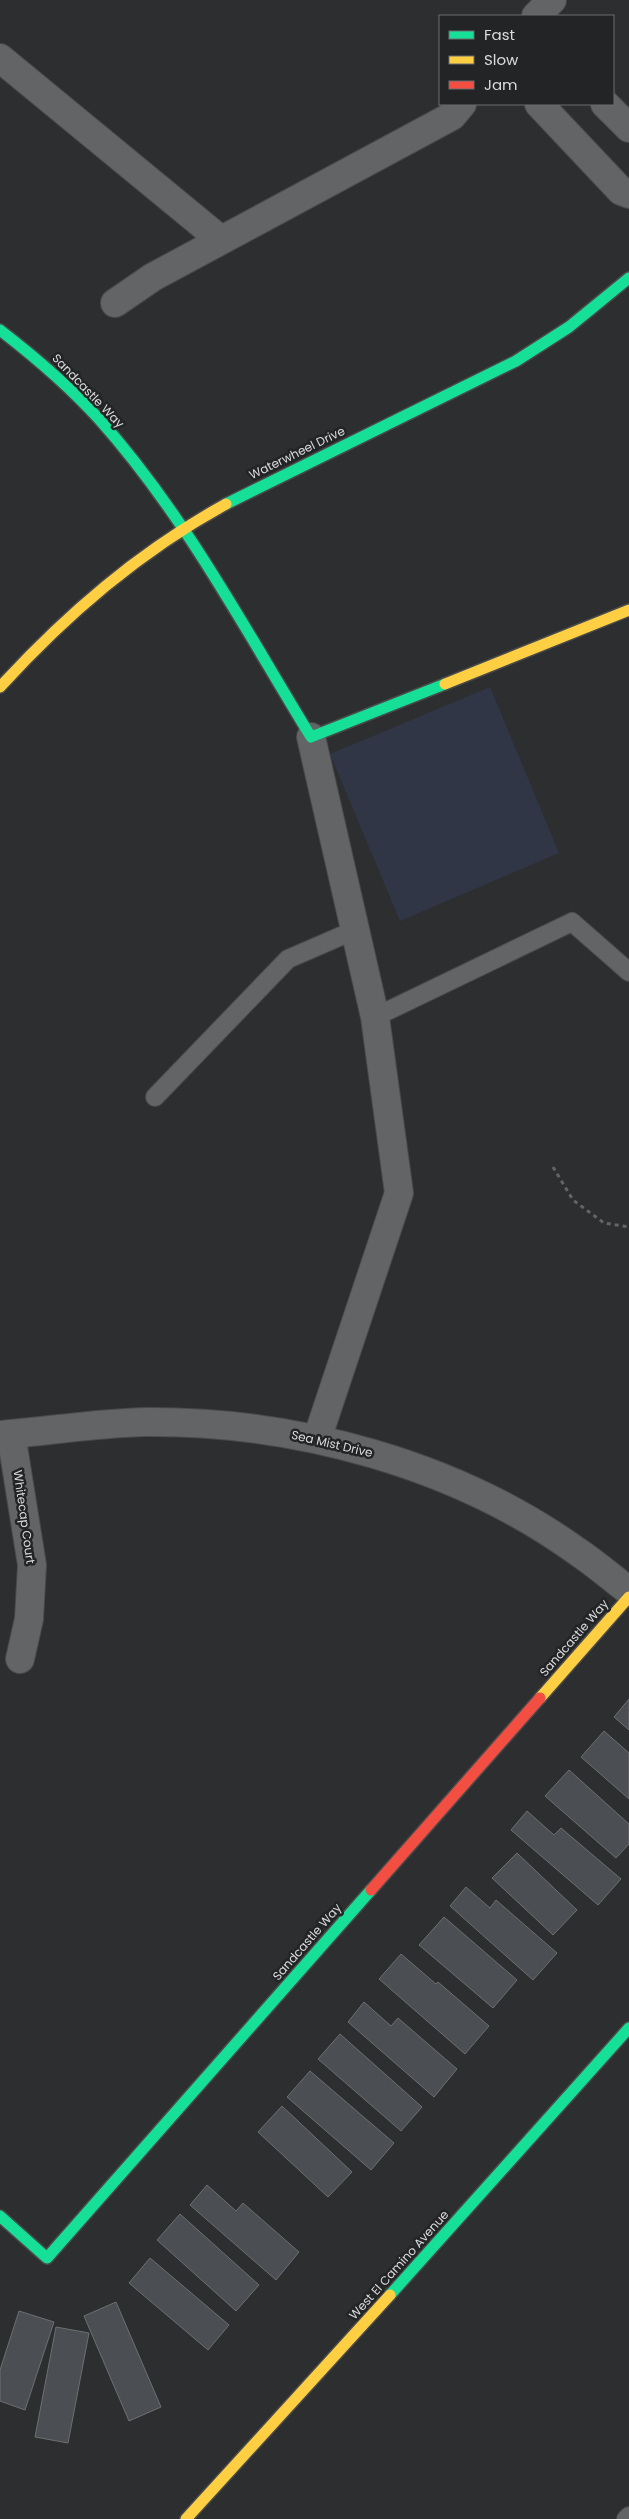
<svg xmlns="http://www.w3.org/2000/svg" width="629" height="2519" font-family="Poppins,sans-serif">
<style>
.green{fill:#303645}
.building{fill:#4b4e53;stroke:#6e6f70}
.lines{fill:none;stroke-linecap:round;stroke-linejoin:round}
.lane-casing{stroke:#494a4b;stroke-width:20}
.street-casing{stroke:#494a4b;stroke-width:30}
.fast-casing{stroke:#494a4b;stroke-width:14}
.slow-casing{stroke:#494a4b;stroke-width:14}
.jam-casing{stroke:#494a4b;stroke-width:14}
.path{stroke:#636465;stroke-width:3;stroke-dasharray:4 4;stroke-linecap:butt}
.lane{stroke:#636465;stroke-width:18}
.street{stroke:#636465;stroke-width:28}
.fast{stroke:#16e098;stroke-width:11}
.slow{stroke:#ffcf43;stroke-width:11}
.jam{stroke:#f24e42;stroke-width:11}
.labels{text-anchor:middle;stroke-width:5;stroke-linejoin:round;paint-order:stroke}
.street-label{font-size:12px;fill:#dadbdd;stroke:#222426}
</style>
<rect width="100%" height="100%" fill="#2d2e2f"/>
<path class="green" d="M490,687L559,853L400,921L330,754Z"/>
<path class="building" d="M629,1699V1730L614,1717Z
M604,1731L629,1753V1799L581,1757Z
M569,1770L629,1824V1844L616,1858L545,1796Z
M527,1811L554,1835L561,1828L621,1879L598,1905L511,1830Z
M517,1853L577,1910L553,1935L492,1878Z
M466,1887L490,1908L496,1900L557,1953L533,1980L450,1906Z
M444,1917L517,1980L493,2008L419,1945Z
M401,1954L436,1984L438,1982L489,2026L465,2054L379,1979Z
M364,2002L391,2026L398,2018L457,2069L434,2097L348,2022Z
M340,2034L422,2107L401,2131L318,2059Z
M310,2071L394,2143L371,2170L287,2097Z
M282,2106L352,2172L328,2197L258,2132Z
M207,2185L236,2211L243,2203L299,2252L276,2280L190,2205Z
M180,2214L259,2285L236,2311L157,2240Z
M150,2258L229,2325L208,2350L129,2283Z
M116,2302L161,2407L129,2421L84,2316Z
M19,2311L54,2322L25,2410L0,2401V2370Z
M56,2327L89,2333L68,2443L35,2437Z"/>
<g class="lines">
<defs>
<path id="lane" d="M375,1017L572,922L629,972
M155,1097L288,959L355,930
M626,2519L629,2516"/>
<path id="street" d="M536,16L552,0
M0,58L221,240
M539,104L621,191L629,194
M605,104L629,128
M115,303L153,277L452,116L462,104
M311,737L375,1017L399,1193L317,1439
M11,1434L32,1565L29,1619L20,1659
M0,1435C48,1431 98,1423 147,1422C296,1421 456,1464 578,1552C596,1564 612,1578 629,1591"/>
<path id="fast" d="M0,330C35,357 69,386 99,419C184,514 245,629 311,737L445,684
M226,504L516,361L569,327L629,278
M0,2216L47,2258L371,1890
M390,2295L629,2028"/>
<path id="slow" d="M445,684L629,610
M0,687C67,614 139,552 226,504
M540,1698L629,1597
M186,2519L390,2295"/>
<path id="jam" d="M371,1890L540,1698"/>
</defs>
<use href="#lane" class="lane-casing"/>
<use href="#street" class="street-casing"/>
<use href="#fast" class="fast-casing"/>
<use href="#slow" class="slow-casing"/>
<use href="#jam" class="jam-casing"/>
<path class="path" d="M553,1167L573,1200L604,1223L629,1227"/>
<use href="#lane" class="lane"/>
<use href="#street" class="street"/>
<use href="#fast" class="fast"/>
<use href="#slow" class="slow"/>
<use href="#jam" class="jam"/>
</g>
<g class="labels">
<g class="street-label">
<text transform="translate(88 391) rotate(46)" y="4">Sandcastle Way</text>
<text transform="translate(297 453) rotate(-26)" y="4">Waterwheel Drive</text>
<text transform="translate(332 1444) rotate(13)" y="4">Sea Mist Drive</text>
<text transform="translate(24 1517) rotate(82)" y="4">Whitecap Court</text>
<text transform="translate(574 1638) rotate(-49)" y="4">Sandcastle Way</text>
<text transform="translate(307 1942) rotate(-49)" y="4">Sandcastle Way</text>
<text transform="translate(399 2265) rotate(-48)" y="4">West El Camino Avenue</text>
</g>
</g>
<rect x="439" y="15" width="175" height="90" fill="#222426" stroke="#6c6d6f"/>
<rect x="449" y="31" width="25" height="8" fill="#16e098" stroke="#6c6d6f"/>
<text x="484" y="40" font-size="15" fill="#dadbdd">Fast</text>
<rect x="449" y="56" width="25" height="8" fill="#ffcf43" stroke="#6c6d6f"/>
<text x="484" y="65" font-size="15" fill="#dadbdd">Slow</text>
<rect x="449" y="81" width="25" height="8" fill="#f24e42" stroke="#6c6d6f"/>
<text x="484" y="90" font-size="15" fill="#dadbdd">Jam</text>
</svg>
